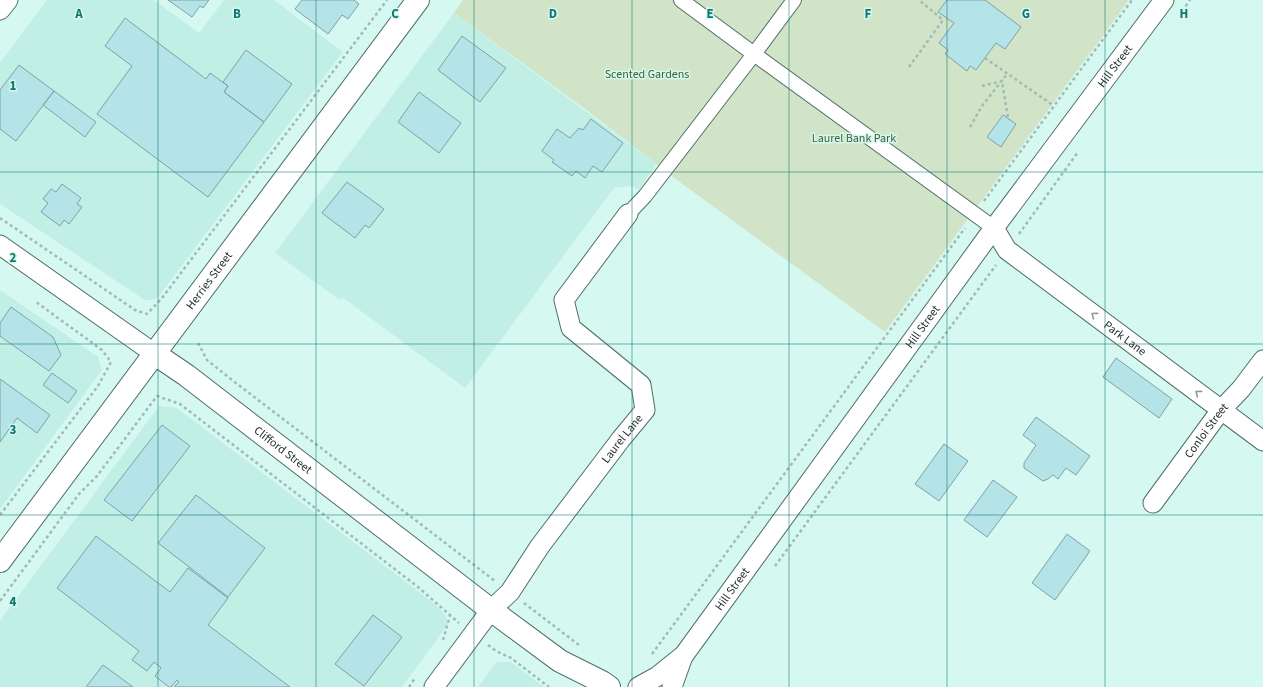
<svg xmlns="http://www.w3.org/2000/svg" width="1263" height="687" font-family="'Source Sans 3',sans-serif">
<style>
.built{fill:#c2efe5}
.green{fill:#d2e4c8}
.building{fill:#b4e3e8;stroke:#7fa1a5}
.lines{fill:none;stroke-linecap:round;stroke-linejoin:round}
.pedestrian-casing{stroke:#4f6f68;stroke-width:16}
.minor-casing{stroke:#4f6f68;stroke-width:21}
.secondary-casing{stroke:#4f6f68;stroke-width:24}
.path{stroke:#9fbbb5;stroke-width:2.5;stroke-dasharray:3 3;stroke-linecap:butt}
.pedestrian{stroke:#fff;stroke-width:14}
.minor{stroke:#fff;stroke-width:19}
.secondary{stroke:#fff;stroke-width:22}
.oneway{stroke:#929897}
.grid{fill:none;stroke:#0f766e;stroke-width:1;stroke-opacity:0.55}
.labels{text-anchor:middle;stroke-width:3;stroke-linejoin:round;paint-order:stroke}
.street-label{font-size:12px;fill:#25322f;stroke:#d5f8f1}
.park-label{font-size:12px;fill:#436031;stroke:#d5f8f1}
.grid-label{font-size:13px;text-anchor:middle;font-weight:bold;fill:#0f766e;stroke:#d5f8f1;stroke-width:3;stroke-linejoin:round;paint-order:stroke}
</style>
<rect width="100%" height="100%" fill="#d5f8f1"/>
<path class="built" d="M47,0H154L199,33L224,0H274L343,52L158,297L153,300H145L0,204V63Z
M454,13L656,164L639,190L631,186L614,188L465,388L342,297L340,300L275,253Z
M0,290L98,357L102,370L0,509Z
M159,406L177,408L431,601L442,611L446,616L448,624L402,687H0V621Z
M497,662H511L544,687H478Z"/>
<path class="green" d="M463,0H1129L885,332L677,180L585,109L454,13Z"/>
<path class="building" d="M168,0H209L203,8L200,6L192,17Z
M302,0H354L359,4L348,19L342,15L328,34L295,9Z
M947,0H985L1021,27L1005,49L996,43L976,70L970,66L967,71L945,54L948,50L939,43L954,23L938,12Z
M125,18L206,79L210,73L228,86L224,92L264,122L208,197L97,114L132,66L105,46Z
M462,36L506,68L480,102L438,70Z
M246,50L292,84L264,122L224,92L228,86L223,82Z
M19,65L54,91L16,141L0,129V90Z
M54,91L96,122L85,137L43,105Z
M419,92L461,123L439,153L398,122Z
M1003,115L1016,124L1001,147L987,137Z
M591,119L623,143L602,172L593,166L585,178L576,171L572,176L552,162L554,160L542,151L557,129L570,138L579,128L583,130Z
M347,182L384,209L369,228L365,225L355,238L322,213Z
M62,184L81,198L77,204L82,207L69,224L64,220L60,226L41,212L48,203L43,199L51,189L56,192Z
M11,307L53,337L61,355L49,371L0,336V323Z
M1116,358L1172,399L1159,418L1103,377Z
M52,373L77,391L68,403L43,385Z
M0,379L50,415L37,433L17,418L0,442Z
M1036,417L1090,456L1076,475L1066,468L1058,479L1053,475L1048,479L1043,481L1024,468V463L1036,445L1023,435Z
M162,425L190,446L132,521L104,500Z
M944,444L968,461L939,501L915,484Z
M993,480L1017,497L987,537L964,520Z
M196,495L265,548L228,597L158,543Z
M1067,534L1090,551L1055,600L1032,583Z
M96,536L170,592L188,568L228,598L208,625L290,687H174L179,682L177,680L171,687H169L155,676L161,668L154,662L147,671L132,660L139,651L57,588Z
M373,615L402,637L364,686L335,664Z
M103,665L133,687H86Z"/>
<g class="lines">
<defs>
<path id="pedestrian" d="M681,0L754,54L994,228
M628,214L645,196L754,54L794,0"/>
<g id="minor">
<path d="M0,10L8,0"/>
<path id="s1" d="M994,228L1007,250L1263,441"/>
<path d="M0,245L155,354"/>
<path id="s2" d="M1153,503L1221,410L1241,389L1263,360"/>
<path id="s3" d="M434,687L491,610L510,592L540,546L621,439L645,410L641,385L571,328L564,300L628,214"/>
<path id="s4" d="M638,687L658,676L684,655L994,228L1164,0"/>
<path d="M672,687L683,656"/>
</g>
<g id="secondary">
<path id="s5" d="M155,354L186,375L491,610L560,661L602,682L609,687"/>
<path id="s6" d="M0,561L418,0"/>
</g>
</defs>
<use href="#pedestrian" class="pedestrian-casing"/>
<use href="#minor" class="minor-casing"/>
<use href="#secondary" class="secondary-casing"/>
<path class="path" d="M1182,11L1190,0
M985,58L1054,106
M909,67L943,20L919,0
M982,86L1002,81L1008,118
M970,127L982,106L1007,74
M984,201L1132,0
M0,218L135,310L147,314L162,298L387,0
M1019,234L1078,152
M198,343L207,360L232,380L495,581
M0,515L98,386L111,362L102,350L36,302
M775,566L996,265
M0,601L79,494L97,476L157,396L180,404L418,587L459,623
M524,603L579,645
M443,640L450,616
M488,645L496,651L511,658L549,687
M652,654L965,228
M409,687L415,678"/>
<use href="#pedestrian" class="pedestrian"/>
<use href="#minor" class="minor"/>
<use href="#secondary" class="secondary"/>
</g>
<defs><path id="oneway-chevron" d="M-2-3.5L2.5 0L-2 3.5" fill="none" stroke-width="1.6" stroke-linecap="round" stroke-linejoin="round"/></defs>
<g class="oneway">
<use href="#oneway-chevron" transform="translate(1094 315) rotate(-143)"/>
<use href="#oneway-chevron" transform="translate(1198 393) rotate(-143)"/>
</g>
<path class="grid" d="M158,0V687M316,0V687M474,0V687M632,0V687M789,0V687M947,0V687M1105,0V687M0,172H1263M0,344H1263M0,515H1263"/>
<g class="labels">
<g class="street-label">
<text dy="4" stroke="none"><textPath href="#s4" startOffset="786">Hill Street</textPath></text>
<text dy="4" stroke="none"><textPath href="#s6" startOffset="350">Herries Street</textPath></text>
<text dy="4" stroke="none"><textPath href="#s4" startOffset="462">Hill Street</textPath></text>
<text dy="4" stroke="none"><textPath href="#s1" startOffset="173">Park Lane</textPath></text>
<text dy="4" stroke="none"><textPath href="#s2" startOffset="90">Conloi Street</textPath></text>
<text dy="4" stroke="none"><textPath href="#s3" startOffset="312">Laurel Lane</textPath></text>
<text dy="4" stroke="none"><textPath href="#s5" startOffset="160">Clifford Street</textPath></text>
<text dy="4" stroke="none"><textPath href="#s4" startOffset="138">Hill Street</textPath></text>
</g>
<g class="park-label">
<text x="647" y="78">Scented Gardens</text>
<text x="854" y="142">Laurel Bank Park</text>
</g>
</g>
<g class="grid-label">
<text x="79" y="18">A</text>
<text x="237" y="18">B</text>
<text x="395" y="18">C</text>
<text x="553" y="18">D</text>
<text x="710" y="18">E</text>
<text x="868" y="18">F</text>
<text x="1026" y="18">G</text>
<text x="1184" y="18">H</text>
<text x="13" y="90">1</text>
<text x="13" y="262">2</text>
<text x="13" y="434">3</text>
<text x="13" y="606">4</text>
</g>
</svg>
